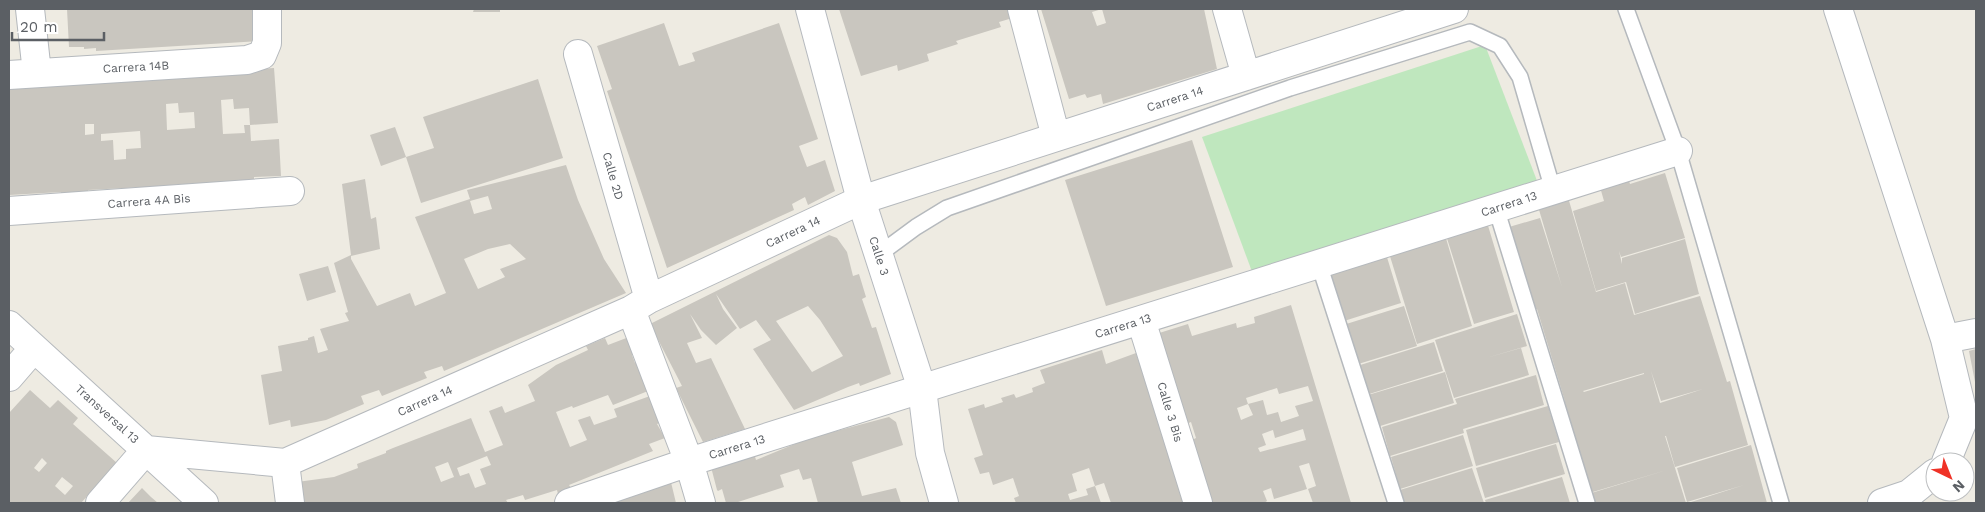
<svg xmlns="http://www.w3.org/2000/svg" width="1985" height="512" font-family="'Work Sans',sans-serif">
<style>
.green{fill:#bfe7be}
.building{fill:#c9c6bf;fill-rule:evenodd}
.lines{fill:none;stroke-linecap:round;stroke-linejoin:round}
.lane-casing{stroke:#b5b9bd;stroke-width:18}
.street-casing{stroke:#b5b9bd;stroke-width:30}
.secondary-casing{stroke:#b6babf;stroke-width:30}
.lane{stroke:#fff;stroke-width:15}
.street{stroke:#fff;stroke-width:28}
.secondary{stroke:#fff;stroke-width:28}
.labels{text-anchor:middle;stroke-width:4;stroke-linejoin:round;paint-order:stroke}
.street-label{font-size:12px;fill:#5b5f64;stroke:#fff}
</style>
<rect width="100%" height="100%" fill="#eeebe2"/>
<path class="green" d="M1485,45L1539,186L1254,277L1202,137Z"/>
<path class="building" d="M67,9H260L262,41L96,51V48L84,49V47H69Z
M474,9H500V12H473Z
M839,9H1013L1016,17L999,22L1001,27L956,41L958,44L927,54L929,61L898,71L897,65L861,76Z
M1041,9H1102L1092,12L1097,26L1106,23L1102,9H1204L1217,69L1103,104L1101,94L1087,98L1085,94L1069,99Z
M664,23L679,66L695,61L692,53L779,23L818,139L799,146L807,167L825,160L835,191L808,205L805,197L792,204L794,210L667,268L607,91L612,89L597,46Z
M274,68L278,123L250,125L249,108L234,109L233,99L221,100L223,134L245,133L244,125H250L251,141L279,139L281,176L254,177V180L171,185V187L144,189L143,187L88,190V192L61,194V192L9,195V84ZM178,103L179,113L194,112L195,128L167,130L166,104ZM85,124H94V134L85,135ZM140,131L141,148L126,149V159L114,160L113,140L101,141V134Z
M538,79L563,158L421,203L406,157L434,148L423,117Z
M395,127L406,157L381,166L370,135Z
M1192,140L1233,267L1106,306L1065,180Z
M566,165L578,200L604,259L626,293L444,371L442,366L424,372L427,378L382,396L379,390L361,396L364,404L326,420L291,427L290,420L269,425L261,375L282,371L278,346L308,340V338L314,336L318,353L328,350L320,329L349,321L345,313L348,312L334,263L351,255L342,184L365,179L371,219L376,217L380,249L351,256V259L377,306L410,293L415,306L446,293L415,217L470,199L467,190ZM488,196L492,209L474,214L470,201ZM510,244L526,259L500,269L505,277L478,289L464,259L488,249Z
M1665,173L1685,238L1621,257L1619,251L1622,264V258L1685,239L1699,294L1635,314L1626,282L1596,291L1573,211L1604,201L1600,187L1628,178L1630,184Z
M1567,194L1596,292L1625,283L1634,315L1700,296L1727,382L1730,381L1748,445L1675,467L1666,436H1665L1686,503H1591L1588,494L1667,470L1586,494L1564,398L1537,309L1534,310L1509,227L1540,218L1562,287L1537,203ZM1651,371L1661,401L1703,389L1660,403ZM1644,373V374L1584,392L1583,391Z
M1486,219L1514,312L1474,324L1445,232Z
M829,235L837,238L847,252L853,276L859,274L866,297L862,299L872,328L876,327L891,374L860,386L859,383L848,387L794,410L753,349L771,340L756,320L740,329L716,294L723,309L737,328L716,345L701,330L690,314L702,338L687,343L696,363L711,358L745,429L703,442L676,388L682,386L650,324ZM808,306L820,320L843,356L812,372L776,321Z
M1445,235L1472,326L1417,344L1389,253Z
M1386,254L1401,303L1344,321L1329,272Z
M328,266L336,292L307,301L299,274Z
M1291,305L1351,503H1313L1308,489L1316,486L1309,463L1299,466L1307,489L1274,499L1271,488L1263,491L1267,501L1264,503H1212L1192,440L1196,438L1191,422L1186,424L1156,334L1188,324L1192,336L1236,323L1237,328L1255,323L1254,317ZM1308,386L1313,401L1295,406L1299,416L1281,422L1278,412L1267,415L1263,400L1248,404L1253,415L1241,420L1237,408L1248,404L1246,398L1277,388L1279,394ZM1303,429L1306,440L1260,452L1258,448L1266,445L1262,434L1273,430L1275,438Z
M1404,306L1417,346L1355,365L1343,325Z
M1517,314L1527,346L1486,358L1521,348L1529,375L1454,398L1435,340Z
M629,337L636,354L632,355L635,363L639,361L643,372L640,373L648,391L613,405L608,395L573,408L572,406L556,412L570,447L587,440L578,420L590,416L594,425L617,417L614,409L650,396L664,421L657,424L665,438L649,444L653,451L569,485L571,488L558,494L557,490L525,500L523,495L506,500L508,503H304L297,482L334,477L358,468L357,464L386,453V451L393,448L471,418L485,452L503,445L489,411L502,406L505,413L535,401L528,385L556,365L588,350L586,346L605,338L608,345ZM487,456L491,465L480,469L486,484L475,488L469,473L460,476L457,468ZM448,462L454,477L441,482L435,467Z
M1434,342L1443,371L1366,395L1357,366Z
M1976,349V382H1975L1969,351Z
M1102,350L1106,364L1136,353L1185,503H1111L1104,483L1095,486L1101,503H1016L1014,498L1019,496L1013,478L993,485L989,472L980,474L974,458L983,455L968,409L984,404L985,408L1003,402L1001,398L1014,394L1016,398L1033,392L1032,388L1045,383L1040,370ZM1089,468L1095,486L1086,489L1088,495L1070,500L1068,494L1077,491L1072,474Z
M1445,372L1454,403L1377,427L1368,395Z
M1536,375L1544,405L1463,429L1464,433L1390,456L1382,427L1457,404L1455,399Z
M30,390L50,408L58,400L78,418L73,424L117,463L81,503H9V413ZM42,458L47,463L39,472L34,468ZM62,477L73,486L65,495L55,486Z
M1548,406L1559,442L1476,466L1466,430Z
M889,417L896,422L903,445L852,462L862,496L896,488L901,503H818L811,478L803,480L799,469L780,475L784,487L735,503H726L722,489L718,491L717,490L711,467L754,453L756,460L824,432L825,434Z
M1463,435L1473,466L1400,489L1391,457Z
M1556,444L1565,474L1485,498L1476,468Z
M1751,445L1767,503H1688L1744,485L1687,502L1677,468Z
M1472,468L1484,503H1404L1400,490Z
M669,474L676,503H607Z
M1562,477L1570,503H1486L1485,500Z
M142,488L151,497L158,503H128Z"/>
<g class="lines">
<defs>
<path id="lane" d="M1626,9L1678,151L1781,503
M1496,208L1587,503
M878,255L916,227L947,208L1290,88L1470,32L1500,46L1520,77L1553,190
M1319,264L1396,503"/>
<path id="street" d="M30,9L37,73
M1022,9L1056,137
M1227,9L1246,76
M1838,9L1945,339L1964,418L1946,462
M578,54L649,299
M9,75L247,60L262,55L267,43V9
M9,211L290,191
M631,310L689,462L701,503
M1141,320L1198,503
M9,325L204,503
M1945,339L1976,333
M9,377L34,348
M285,463L290,503
M100,503L146,450L285,463L631,310L649,299L861,200L1454,9
M569,503L689,462L1678,151
M1882,503L1909,494L1935,473"/>
<path id="secondary" d="M810,9L861,200L922,389L930,453L944,503"/>
</defs>
<use href="#lane" class="lane-casing"/>
<use href="#street" class="street-casing"/>
<use href="#secondary" class="secondary-casing"/>
<use href="#lane" class="lane"/>
<use href="#street" class="street"/>
<use href="#secondary" class="secondary"/>
</g>
<g class="labels">
<g class="street-label">
<text transform="translate(136 67) rotate(-3)" y="4">Carrera 14B</text>
<text transform="translate(1175 99) rotate(-18)" y="4">Carrera 14</text>
<text transform="translate(613 176) rotate(74)" y="4">Calle 2D</text>
<text transform="translate(149 201) rotate(-4)" y="4">Carrera 4A Bis</text>
<text transform="translate(1509 204) rotate(-18)" y="4">Carrera 13</text>
<text transform="translate(793 232) rotate(-25)" y="4">Carrera 14</text>
<text transform="translate(879 256) rotate(72)" y="4">Calle 3</text>
<text transform="translate(1123 326) rotate(-17)" y="4">Carrera 13</text>
<text transform="translate(425 401) rotate(-24)" y="4">Carrera 14</text>
<text transform="translate(1170 412) rotate(73)" y="4">Calle 3 Bis</text>
<text transform="translate(107 414) rotate(42)" y="4">Transversal 13</text>
<text transform="translate(737 447) rotate(-17)" y="4">Carrera 13</text>
</g>
</g>
<rect width="1985" height="512" fill="none" stroke="#5b5f64" stroke-width="20"/>
<g transform="translate(1950 477) rotate(137)"><circle r="24" fill="#ffffff" stroke="#bdbfc1"/>
<path d="M0-4L9 19L0 12L-9 19Z" fill="#ef3227"/>
<text y="-8" font-size="14" font-weight="bold" text-anchor="middle" fill="#5b5f64">N</text>
</g>
<path d="M12 32v8h92v-8" fill="none" stroke="#5b5f64" stroke-width="2.5"/>
<text x="20" y="32" font-size="15" fill="#5b5f64" stroke="#ffffff" stroke-width="4" paint-order="stroke">20 m</text>
</svg>
